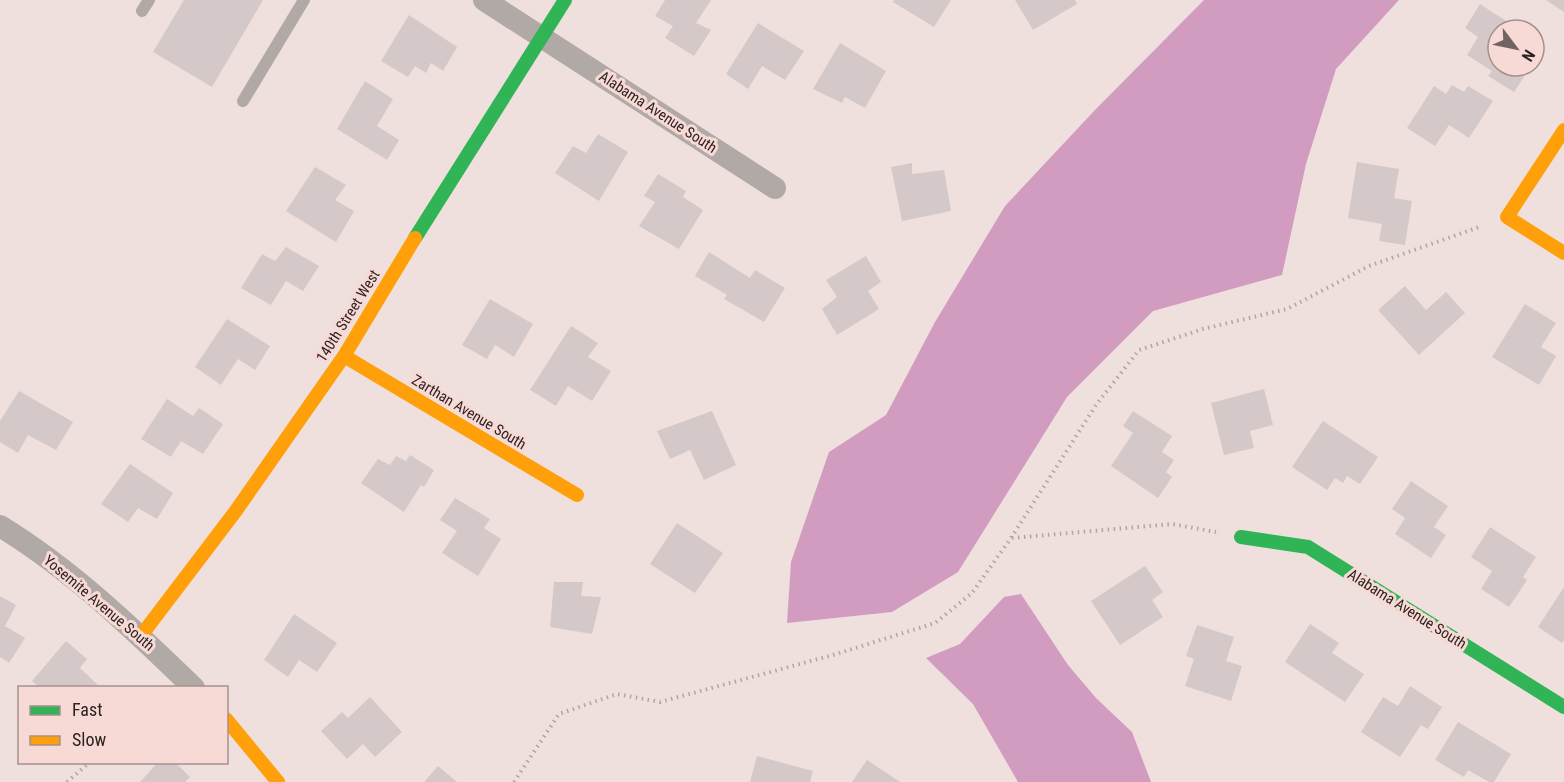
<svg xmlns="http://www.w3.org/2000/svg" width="1564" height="782" font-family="'Roboto Condensed',sans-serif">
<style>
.water{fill:#d29bc0}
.building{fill:#d5c8c8}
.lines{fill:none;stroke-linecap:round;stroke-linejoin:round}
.path{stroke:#aea6a4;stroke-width:4;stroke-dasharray:1.5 4.5;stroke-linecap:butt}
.lane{stroke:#b1a9a6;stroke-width:12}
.street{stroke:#b1a9a6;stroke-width:22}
.fast{stroke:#30b455;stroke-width:14}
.slow{stroke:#ff9f0a;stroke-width:14}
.labels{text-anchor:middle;stroke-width:6;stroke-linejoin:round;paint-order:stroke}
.street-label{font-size:15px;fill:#2c2220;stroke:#f7dad5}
</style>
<rect width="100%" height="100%" fill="#efe0dd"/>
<path class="water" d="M1204,0H1399L1336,69L1306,164L1282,275L1153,311L1067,397L958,572L892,612L787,623L791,562L829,452L886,415L935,322L1005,206L1095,110Z
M1021,594L1068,665L1096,698L1132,732L1151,782H1018L973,704L926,658L960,644L1004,597Z"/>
<path class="building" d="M184,0H263L212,87L153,52Z
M665,0H711L696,23L711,30L694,56L665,38L673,26L655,16Z
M894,0H951L934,27L893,2Z
M1015,0H1075L1077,4L1033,30Z
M1546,0H1564V12Z
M1480,4L1520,30H1498V66H1531L1514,92L1488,76L1492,71L1467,55L1478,37L1465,28Z
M409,15L457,47L443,71L431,63L426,73L415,66L408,77L381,61Z
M758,23L804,51L785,80L762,66L748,89L726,74Z
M840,43L886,71L865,108L845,97L842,103L813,89Z
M365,81L393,99L377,126L399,140L387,160L337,129Z
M1452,85L1464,92L1468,86L1493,101L1469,138L1449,125L1435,146L1407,128L1434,86L1446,94Z
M598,134L628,152L599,201L555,173L573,146L586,153Z
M1357,162L1399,169L1394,198L1412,201L1405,245L1379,241L1382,224L1348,218Z
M912,163V174L944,170L951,211L902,221L891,167Z
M315,167L346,185L335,200L354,211L336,242L286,211Z
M658,174L686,191L683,197L703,210L679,249L639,226L655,202L644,196Z
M286,247L319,266L303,291L286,281L271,305L241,288L262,254L275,261Z
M709,252L750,278L755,270L785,288L764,322L724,299L727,295L695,276Z
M866,256L881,282L868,291L879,309L837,335L822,309L837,297L826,280Z
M1405,286L1426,310L1446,292L1465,313L1419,355L1378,310Z
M490,299L533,324L514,357L495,345L487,359L462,345Z
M1525,304L1556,323L1541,347L1556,356L1539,385L1492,357Z
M227,319L270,346L255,370L238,359L221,385L195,367Z
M571,326L598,343L588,357L611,371L592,401L568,386L556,406L530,390Z
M1264,389L1273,425L1250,431L1254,448L1224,455L1211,403Z
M19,391L73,422L56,450L28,435L18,453L0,442V421Z
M167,399L193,416L199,408L223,424L203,454L181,441L171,457L141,439Z
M712,411L736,465L704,480L690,450L670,459L657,431Z
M1133,411L1172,436L1162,452L1174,460L1166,472L1172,477L1158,498L1111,466L1133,433L1123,426Z
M1323,421L1378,457L1360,484L1347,476L1343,483L1335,478L1327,490L1292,467Z
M410,455L434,470L424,487L421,485L404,512L361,483L378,459L390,465L396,456L406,461Z
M130,464L173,493L157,519L138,508L128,522L101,504Z
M1411,481L1448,506L1434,527L1446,535L1431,558L1395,534L1405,518L1392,509Z
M455,498L490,519L484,528L501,539L478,576L442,553L457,531L440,520Z
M677,523L723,553L695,593L650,564Z
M1490,527L1536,557L1523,577L1527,580L1509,607L1481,589L1492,571L1471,557Z
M1145,566L1163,592L1152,600L1163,617L1120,645L1091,601Z
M554,582H583L581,596L601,597L592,634L550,627Z
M1564,587V640L1562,643L1538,627Z
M0,596L16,605L5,626L25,638L9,663L0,657Z
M294,614L337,643L317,672L299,660L288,677L264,660Z
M1310,624L1339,643L1332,653L1364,674L1345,702L1285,662Z
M1197,625L1234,637L1226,661L1242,666L1231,701L1185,686L1194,659L1186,656Z
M66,641L87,659L80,668L98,685L95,688H40L32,681Z
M1410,686L1442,707L1428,729L1421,725L1400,757L1361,732L1383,697L1398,706Z
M370,697L402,732L375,757L363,744L347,759L321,731L342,712L348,718Z
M1458,722L1511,754L1494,782H1489L1468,770L1464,777L1435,760Z
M757,756L813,771L810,782H750Z
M867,760L900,782H852Z
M158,762H175L190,777L185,782H140Z
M438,766L457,782H424Z"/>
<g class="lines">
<path class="path" d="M1012,538L1172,524L1216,532
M67,782L90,762
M514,782L559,714L617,694L660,702L833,655L935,623L972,593L1011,538L1096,405L1139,350L1203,329L1287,309L1369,266L1482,226"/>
<path class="lane" d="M142,11L149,0
M243,101L304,0"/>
<path class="street" d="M484,0L775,188
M0,526C72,570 133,629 194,688"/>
<path class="fast" d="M415,238L565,0
M1241,537L1308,547L1564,707"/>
<path class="slow" d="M1564,130L1507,217L1564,253
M344,356L577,495
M140,637L235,512L344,356L415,238
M226,719L278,782"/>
</g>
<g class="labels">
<g class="street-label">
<text transform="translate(658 112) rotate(33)" y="5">Alabama Avenue South</text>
<text transform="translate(348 316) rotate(-58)" y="5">140th Street West</text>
<text transform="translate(469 412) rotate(31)" y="5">Zarthan Avenue South</text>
<text transform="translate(99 603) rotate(40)" y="5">Yosemite Avenue South</text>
<text transform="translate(1407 609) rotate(32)" y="5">Alabama Avenue South</text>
</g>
</g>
<rect x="18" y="686" width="210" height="78" fill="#f7dad5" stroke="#a6908d" stroke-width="1.5"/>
<rect x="30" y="706" width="30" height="9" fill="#30b455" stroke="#a6908d" stroke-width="1.5"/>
<text x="72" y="716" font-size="18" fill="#2c2220">Fast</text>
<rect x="30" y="736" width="30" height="9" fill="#ff9f0a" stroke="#a6908d" stroke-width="1.5"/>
<text x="72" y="746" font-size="18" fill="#2c2220">Slow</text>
<g transform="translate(1516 48) rotate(122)"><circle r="28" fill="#f7dad5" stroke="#a6908d" stroke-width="1.5"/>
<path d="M0-4.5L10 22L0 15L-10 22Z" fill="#706462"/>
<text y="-9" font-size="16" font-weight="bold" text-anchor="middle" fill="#2c2220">N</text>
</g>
</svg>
